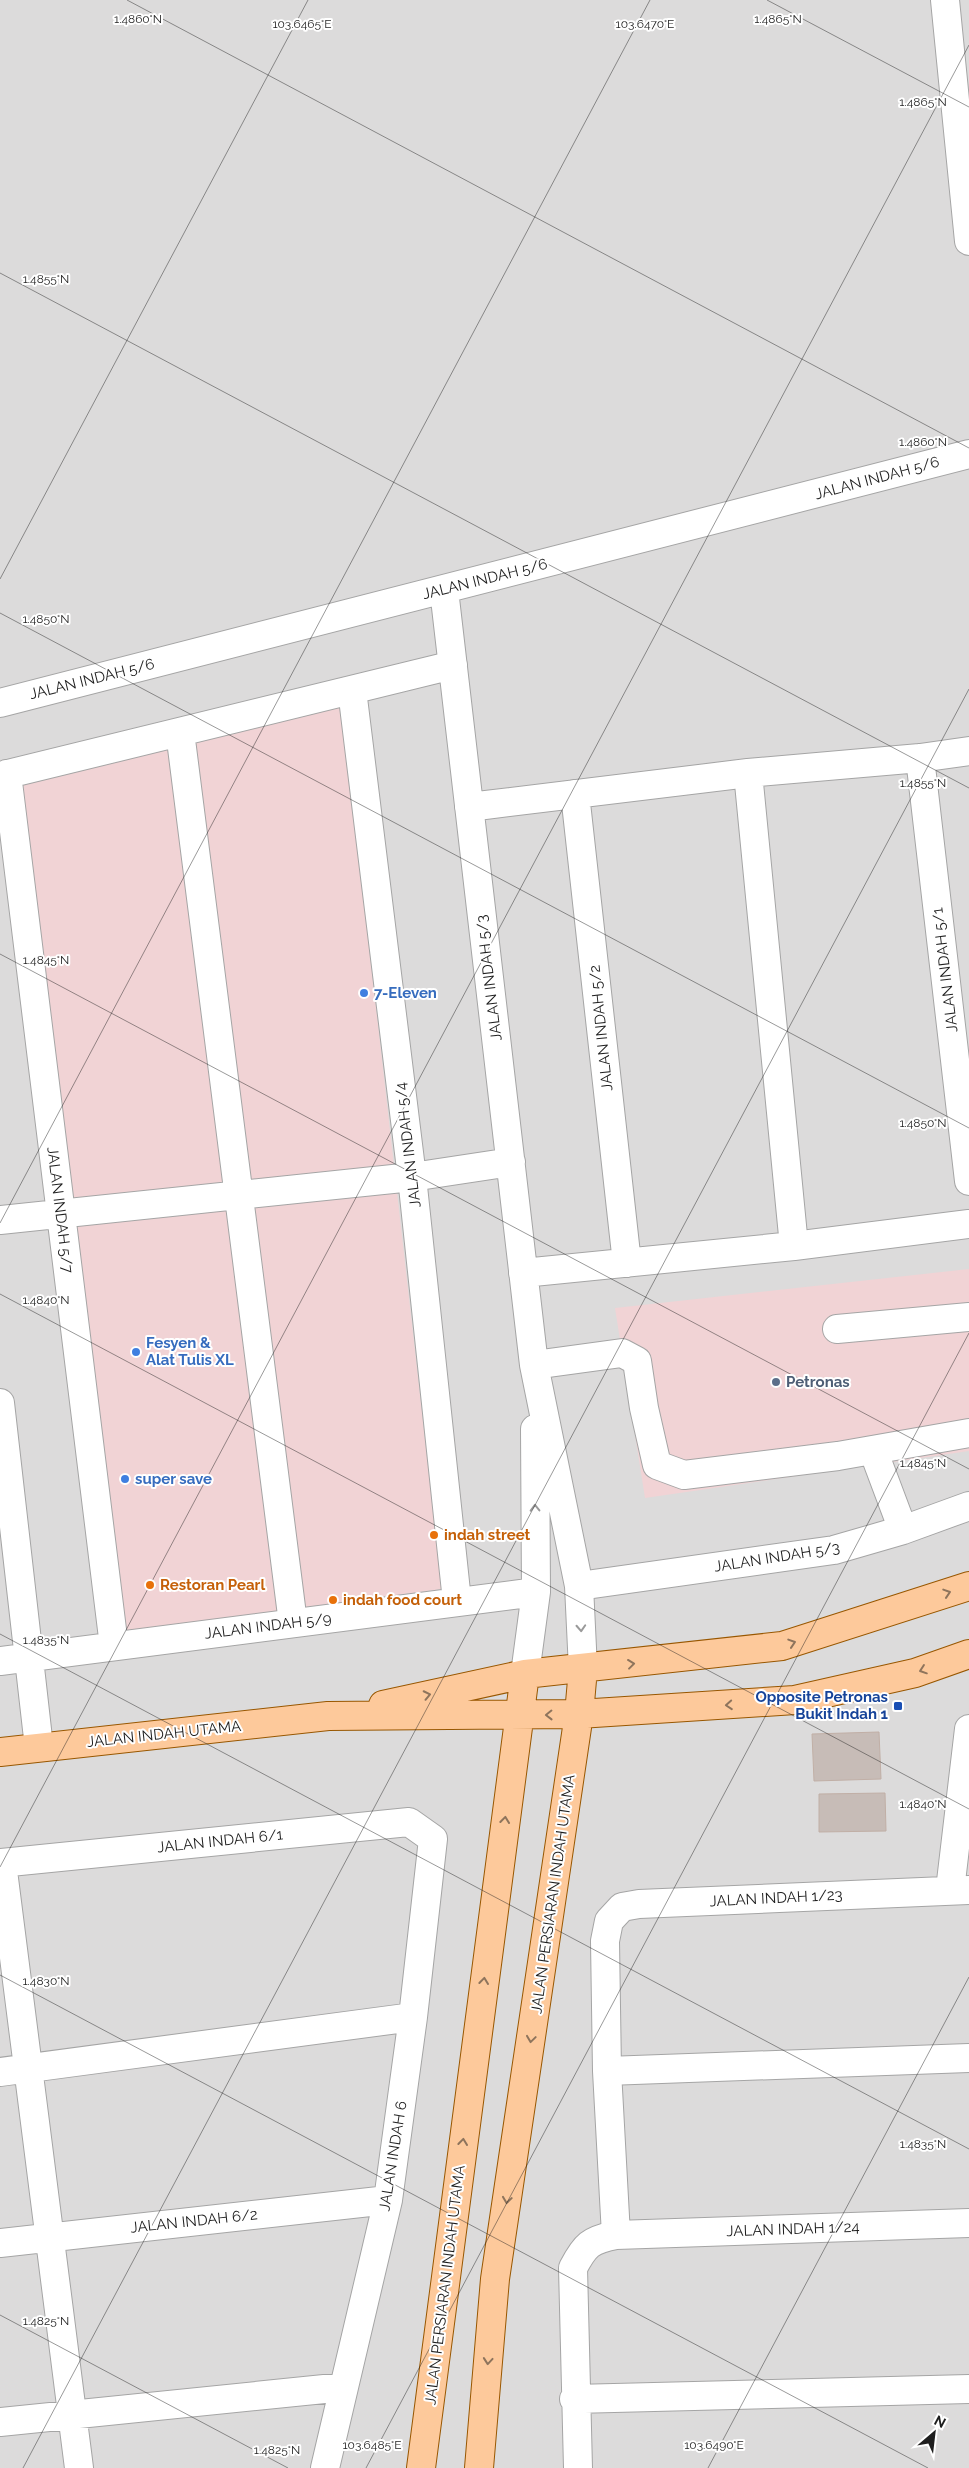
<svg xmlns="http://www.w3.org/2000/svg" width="969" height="2468" font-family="Raleway,sans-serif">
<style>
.residential{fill:#dcdbdb}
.commercial{fill:#f1d3d5}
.building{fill:#c7bcb7;stroke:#c1afa6}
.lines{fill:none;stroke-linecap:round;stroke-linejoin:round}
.minor-casing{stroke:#a5a5a5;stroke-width:30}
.major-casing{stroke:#985700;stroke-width:30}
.minor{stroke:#fff;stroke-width:28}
.major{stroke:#fdc99b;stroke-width:28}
.oneway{stroke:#9a9a9a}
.oneway2{stroke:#8e745c}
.ticks{fill:none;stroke:#1e1e1e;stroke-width:1;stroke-opacity:0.45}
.shop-dot{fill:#3f7fe0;stroke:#fff;stroke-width:2}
.service-dot{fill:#5c6f8a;stroke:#fff;stroke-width:2}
.food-dot{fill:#e8710a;stroke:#fff;stroke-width:2}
.transit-dot{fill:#1a4fb4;stroke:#fff;stroke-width:2}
.labels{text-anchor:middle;stroke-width:4;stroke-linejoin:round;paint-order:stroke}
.street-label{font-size:15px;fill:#1e1e1e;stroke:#fff}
.shop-label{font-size:15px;font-weight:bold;fill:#366cbe;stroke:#fff;text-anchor:start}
.service-label{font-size:15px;font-weight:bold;fill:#4e5e75;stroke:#fff;text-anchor:start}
.food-label{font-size:15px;font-weight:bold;fill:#c56008;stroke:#fff;text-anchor:start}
.transit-label{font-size:15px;font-weight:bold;fill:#164399;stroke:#fff;text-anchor:end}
.ticks-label{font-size:12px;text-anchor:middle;fill:#1e1e1e;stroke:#fff;stroke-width:4;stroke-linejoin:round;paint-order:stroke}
</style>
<rect width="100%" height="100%" fill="#efeae4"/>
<path class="residential" d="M0,0H969V2468H0Z"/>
<path class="commercial" d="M342,707L442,1589L125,1631L22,784Z
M969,1269V1451L645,1498L615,1308Z"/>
<path class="building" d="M879,1732L881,1779L814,1781L812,1734Z
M885,1793L886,1831L819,1832V1794Z"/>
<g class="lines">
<defs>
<path id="minor" d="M945,0L969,241
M444,590L534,1365L579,1586L583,1669
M352,690L412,1177L457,1601
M0,703L969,454
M180,732L293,1623
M920,758L969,1181
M748,773L794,1246
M7,774L114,1646
M0,776L453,665
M575,794L627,1263
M469,807L748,773L920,758L969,751
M0,1220L412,1177L511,1162
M523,1273L794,1246L969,1224
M837,1329L969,1317
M534,1365L622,1353L637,1361L644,1408L657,1465L684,1475L838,1456L969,1433
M0,1403L39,1747
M873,1450L903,1530
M579,1586L834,1550L903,1530L969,1506
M0,1661L536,1592
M525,1674L536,1592L535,1429
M0,1863L409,1822L433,1839L413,2017L388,2200L325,2468
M2,1863L79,2468
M950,1890L969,1729
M607,2071L969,2058
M0,2072L413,2017
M616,2235L969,2223
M0,2243L388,2200
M574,2399L969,2389
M0,2422L344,2387
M578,2468L573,2268C585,2245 590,2240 616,2235L607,2071L605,1941L609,1921L622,1907L639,1904L969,1890"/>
<path id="major" d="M383,1705L525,1674L782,1646L969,1586
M0,1752L328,1716L579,1714L795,1700L915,1673L969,1654
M421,2468L525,1674
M479,2468L495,2279L579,1714L583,1669"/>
</defs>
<use href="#minor" class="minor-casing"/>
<use href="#major" class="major-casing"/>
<use href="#minor" class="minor"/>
<use href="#major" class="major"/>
</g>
<defs><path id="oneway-chevron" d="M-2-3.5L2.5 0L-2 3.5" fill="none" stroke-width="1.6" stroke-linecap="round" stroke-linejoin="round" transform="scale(1.25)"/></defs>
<g class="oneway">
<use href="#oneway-chevron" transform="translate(535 1508) rotate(-91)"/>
<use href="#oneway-chevron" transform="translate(581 1628) rotate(87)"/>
</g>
<g class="oneway2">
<use href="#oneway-chevron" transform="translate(947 1593) rotate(-18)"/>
<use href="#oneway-chevron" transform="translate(792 1643) rotate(-18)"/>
<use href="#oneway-chevron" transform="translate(631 1664) rotate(-7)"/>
<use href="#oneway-chevron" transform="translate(923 1670) rotate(161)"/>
<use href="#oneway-chevron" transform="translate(427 1695) rotate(-12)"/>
<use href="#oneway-chevron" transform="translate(729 1705) rotate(176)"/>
<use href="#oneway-chevron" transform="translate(549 1715) rotate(179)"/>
<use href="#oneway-chevron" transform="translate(505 1820) rotate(-83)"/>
<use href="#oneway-chevron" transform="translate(484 1981) rotate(-83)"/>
<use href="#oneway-chevron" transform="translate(531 2039) rotate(98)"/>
<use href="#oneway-chevron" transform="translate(463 2142) rotate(-83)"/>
<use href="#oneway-chevron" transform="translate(507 2200) rotate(98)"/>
<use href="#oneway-chevron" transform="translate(488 2361) rotate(95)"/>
</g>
<path class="ticks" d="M127,0L969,448M767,0L969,107M0,273L969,788M0,579L308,0M0,613L969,1128M0,954L969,1469M0,1223L650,0M0,1294L969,1809M0,1634L969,2149M0,1867L969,45M0,1975L928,2468M0,2315L288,2468M23,2468L969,689M366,2468L969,1333M708,2468L969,1977"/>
<g class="shop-dot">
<circle cx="364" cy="993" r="5"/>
<circle cx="136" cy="1352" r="5"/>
<circle cx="125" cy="1479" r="5"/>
</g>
<circle class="service-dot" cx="776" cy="1382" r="5"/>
<g class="food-dot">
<circle cx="434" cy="1535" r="5"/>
<circle cx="150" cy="1585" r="5"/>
<circle cx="333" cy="1600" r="5"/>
</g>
<rect class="transit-dot" x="893" y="1701" width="10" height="10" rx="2.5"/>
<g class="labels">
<g class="street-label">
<text transform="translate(877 478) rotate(-15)" y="5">JALAN INDAH 5/6</text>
<text transform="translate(485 579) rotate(-14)" y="5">JALAN INDAH 5/6</text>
<text transform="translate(92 679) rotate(-14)" y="5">JALAN INDAH 5/6</text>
<text transform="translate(945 970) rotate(-97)" y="5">JALAN INDAH 5/1</text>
<text transform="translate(489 978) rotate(-97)" y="5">JALAN INDAH 5/3</text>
<text transform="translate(601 1028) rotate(-96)" y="5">JALAN INDAH 5/2</text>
<text transform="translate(408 1145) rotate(-97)" y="5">JALAN INDAH 5/4</text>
<text transform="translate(60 1210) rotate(83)" y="5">JALAN INDAH 5/7</text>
<text transform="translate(777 1557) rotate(-9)" y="5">JALAN INDAH 5/3</text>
<text transform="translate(268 1626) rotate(-7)" y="5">JALAN INDAH 5/9</text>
<text transform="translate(164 1734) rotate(-6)" y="5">JALAN INDAH UTAMA</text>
<text transform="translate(220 1841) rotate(-6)" y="5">JALAN INDAH 6/1</text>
<text transform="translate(553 1894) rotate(-82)" y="5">JALAN PERSIARAN INDAH UTAMA</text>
<text transform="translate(776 1898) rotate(-3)" y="5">JALAN INDAH 1/23</text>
<text transform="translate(393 2156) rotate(-81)" y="5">JALAN INDAH 6</text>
<text transform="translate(194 2221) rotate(-6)" y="5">JALAN INDAH 6/2</text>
<text transform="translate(793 2229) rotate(-2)" y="5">JALAN INDAH 1/24</text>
<text transform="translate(445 2285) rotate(-83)" y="5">JALAN PERSIARAN INDAH UTAMA</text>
</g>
<g class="shop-label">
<text x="374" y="998">7-Eleven</text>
<text x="146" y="1348">Fesyen &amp;<tspan x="146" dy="17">Alat Tulis XL</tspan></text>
<text x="135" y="1484">super save</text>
</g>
<g class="service-label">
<text x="786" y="1387">Petronas</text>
</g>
<g class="food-label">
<text x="444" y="1540">indah street</text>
<text x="160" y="1590">Restoran Pearl</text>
<text x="343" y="1605">indah food court</text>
</g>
<g class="transit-label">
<text x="888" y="1702">Opposite Petronas<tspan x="888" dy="17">Bukit Indah 1</tspan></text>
</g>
</g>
<g class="ticks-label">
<text x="778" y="23">1.4865°N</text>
<text x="138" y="23">1.4860°N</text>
<text x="302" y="28">103.6465°E</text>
<text x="645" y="28">103.6470°E</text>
<text x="923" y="106">1.4865°N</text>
<text x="46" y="283">1.4855°N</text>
<text x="923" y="446">1.4860°N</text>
<text x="46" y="623">1.4850°N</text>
<text x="923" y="787">1.4855°N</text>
<text x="46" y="964">1.4845°N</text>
<text x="923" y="1127">1.4850°N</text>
<text x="46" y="1304">1.4840°N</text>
<text x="923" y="1467">1.4845°N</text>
<text x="46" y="1644">1.4835°N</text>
<text x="923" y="1808">1.4840°N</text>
<text x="46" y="1985">1.4830°N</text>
<text x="923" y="2148">1.4835°N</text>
<text x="46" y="2325">1.4825°N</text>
<text x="372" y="2449">103.6485°E</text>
<text x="714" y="2449">103.6490°E</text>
<text x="277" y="2454">1.4825°N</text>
</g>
<g transform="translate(934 2433) rotate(28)" stroke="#ffffff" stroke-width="4" paint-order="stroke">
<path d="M0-4L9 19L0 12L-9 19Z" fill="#1e1e1e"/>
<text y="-8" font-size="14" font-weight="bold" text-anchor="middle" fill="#1e1e1e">N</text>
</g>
</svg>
